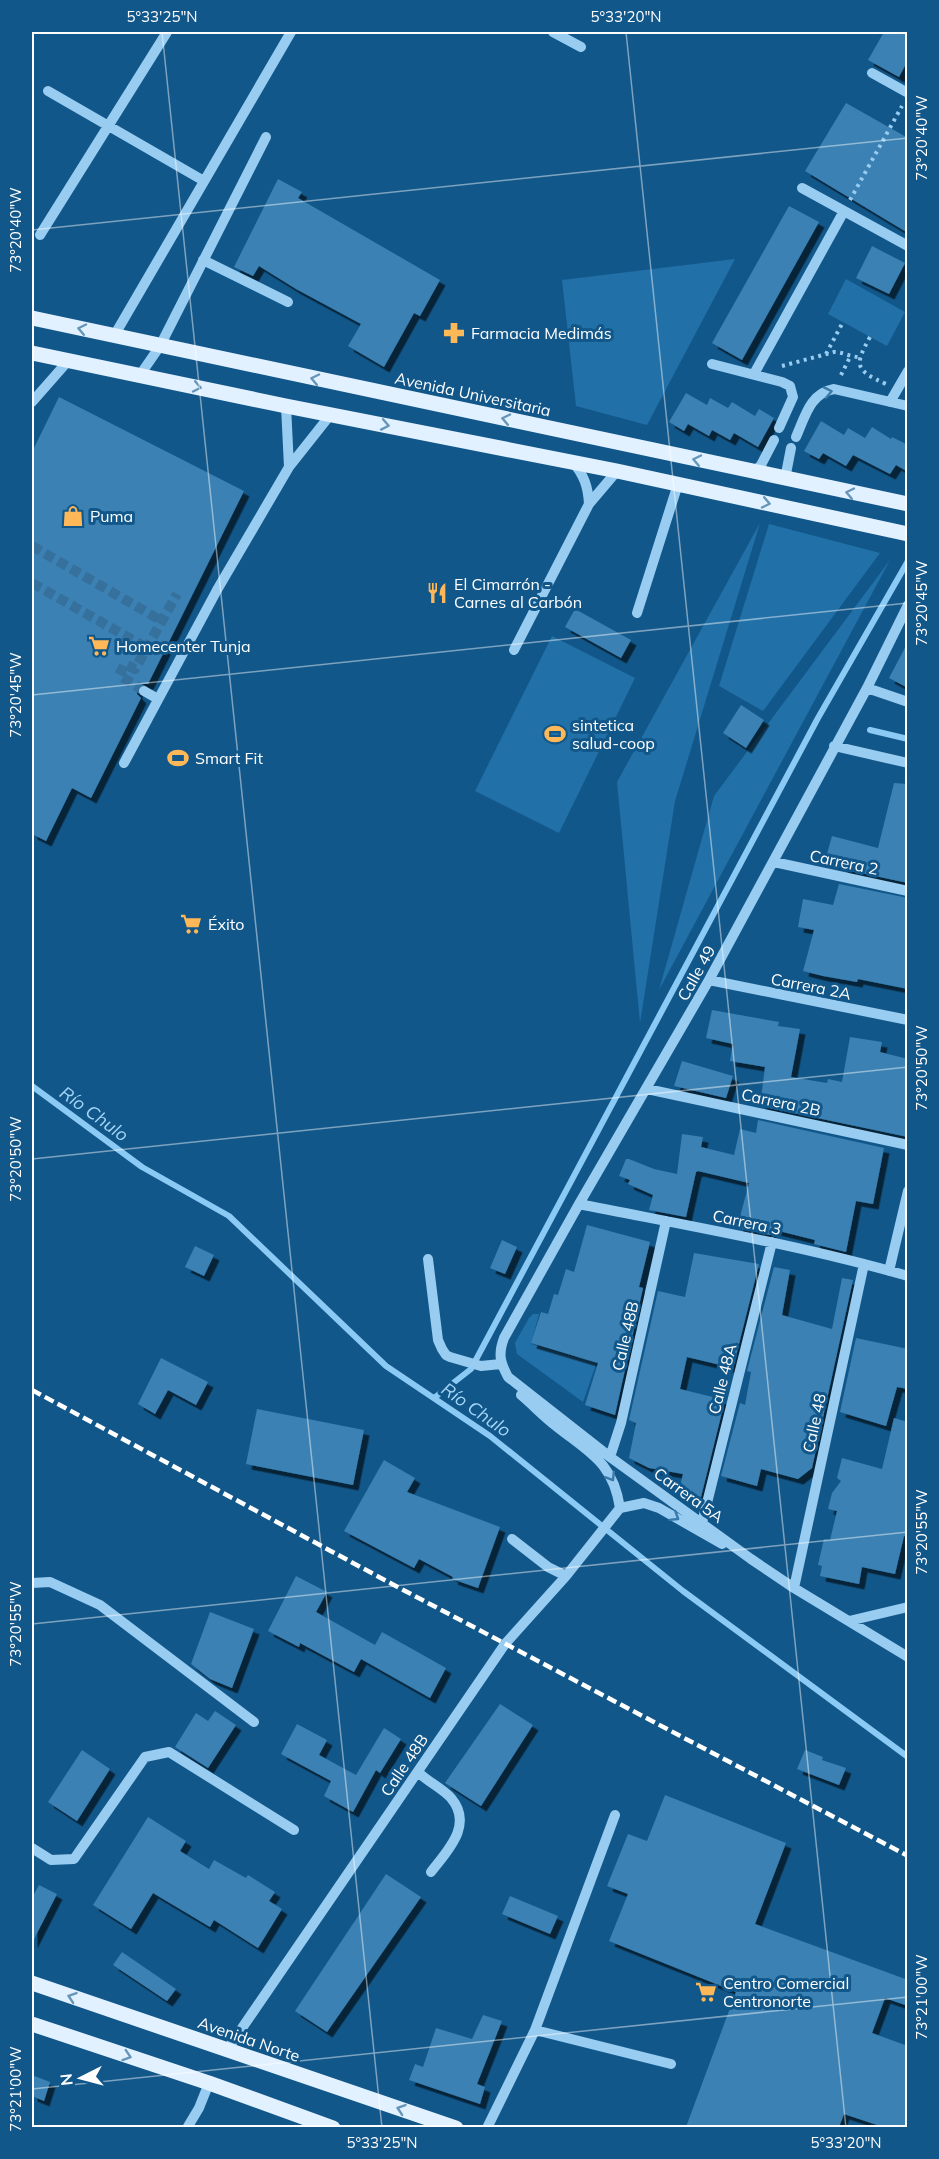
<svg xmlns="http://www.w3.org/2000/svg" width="939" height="2159" font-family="Mulish,sans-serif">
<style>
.green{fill:#2170a8}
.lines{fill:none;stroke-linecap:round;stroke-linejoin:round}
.stream{stroke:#8acaf4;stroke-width:6}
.building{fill:#3a81b3;filter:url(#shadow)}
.minor-tunnel{stroke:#36709c;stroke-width:10;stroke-dasharray:10 5;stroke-linecap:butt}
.path{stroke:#98ccf1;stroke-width:4;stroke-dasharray:3 4.5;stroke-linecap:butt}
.minor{stroke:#98ccf1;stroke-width:10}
.major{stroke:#e2f1ff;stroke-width:15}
.rail{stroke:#fff;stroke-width:4.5;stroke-dasharray:10 4.5;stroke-linecap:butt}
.oneway{stroke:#6595b9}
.oneway2{stroke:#3a7aa9}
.ticks{fill:none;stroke:#fff;stroke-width:1.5;stroke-opacity:0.45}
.labels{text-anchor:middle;stroke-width:6;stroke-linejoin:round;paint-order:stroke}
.poi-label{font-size:16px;fill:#fff;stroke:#12578a;text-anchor:start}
.street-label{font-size:16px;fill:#fff;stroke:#12578a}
.water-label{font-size:18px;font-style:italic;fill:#a4d6f8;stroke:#12578a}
.neatline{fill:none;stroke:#fff;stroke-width:2}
.ticks-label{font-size:15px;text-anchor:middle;fill:#fff}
</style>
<defs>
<filter id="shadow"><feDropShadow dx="5.5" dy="5.5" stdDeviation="0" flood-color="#0009"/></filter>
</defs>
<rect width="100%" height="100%" fill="#12578a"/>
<path class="green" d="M735,259L647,425L576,406L562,280Z
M846,279L905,312L887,346L828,314Z
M760,523L675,801L640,1023L617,782Z
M769,524L880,553L763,711L719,686Z
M890,560L659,990L714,796Z
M552,636L635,678L559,833L475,791Z
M533,1314H539L531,1344L575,1357L580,1343L601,1350L583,1402L517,1354L515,1343L529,1318Z"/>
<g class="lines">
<path class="stream" d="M870,730L908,739
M32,1086L142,1167L229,1216L386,1366L490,1436L683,1591L908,1757
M434,1398L471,1369L818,718L908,561"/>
</g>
<path class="building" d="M884,32H908V60L899,77L868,60Z
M846,103L908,138V233L805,171Z
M278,179L302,192L298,198L440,280L420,316L414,313L384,367L348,346L361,324L296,289L259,266L253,276L234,267Z
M789,206L819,222L742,360L712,343Z
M872,246L905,263L889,294L856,278Z
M686,393L707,405L710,398L728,408L732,402L755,416L759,409L774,418L758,447L734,433L730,440L712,430L709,436L688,424L684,431L669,422Z
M59,397L244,491L148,684H141L137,688V694L141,698L91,798L72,788L46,841L32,834V452Z
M821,421L844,435L848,428L865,438L872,427L891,439L892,437L908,445V472L896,465L890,474L853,455L846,466L823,453L819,459L804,451Z
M575,609L631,640L621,658L565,627Z
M908,642V688L889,678Z
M741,705L764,720L746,748L723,733Z
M894,783L908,784V883L842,869L843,866L825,861L832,836L878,848Z
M839,884L908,898V989L858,979L857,982L823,976L803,971L814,930L798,927L803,899L833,905Z
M712,1010L779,1022L778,1026L800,1029L791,1077L827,1083L828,1079L842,1082L850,1037L882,1042L880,1052L908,1059V1137L760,1106L765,1067L730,1061L733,1044L706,1038Z
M682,1061L733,1076L726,1098L674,1086Z
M758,1120L884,1148L873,1204L856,1201L846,1252L814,1244L815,1240L771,1229L770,1235L737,1228L749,1183L698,1171L696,1172L686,1217L649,1210L653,1195L628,1184L630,1180L619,1176L626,1159H629L654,1169L677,1174L682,1134L703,1137L701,1147L734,1155L740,1129L756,1133Z
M587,1225L650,1242L639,1287L643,1288L615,1415L585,1405L598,1363L531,1343L541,1312L548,1314L554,1294L558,1295L566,1269L574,1272Z
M502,1240L517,1247L505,1274L490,1268Z
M195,1246L214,1255L204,1276L185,1267Z
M694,1253L759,1264L733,1368L687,1357L680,1389L725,1400L701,1497H694L679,1490L683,1474L649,1468L629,1458L636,1423L629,1420L658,1291L685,1297Z
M774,1267L790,1270L782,1315L832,1329L842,1278L853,1280L812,1468L798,1479L761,1469L757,1486L721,1476L740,1403L745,1405L751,1372L747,1371Z
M856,1338L908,1349V1389L897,1387L886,1426L840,1412Z
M161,1358L208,1382L196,1405L168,1390L155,1414L138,1404Z
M257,1409L364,1430L353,1485L246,1464Z
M894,1418L908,1422V1537L904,1536L895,1574L862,1567L859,1584L820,1576L822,1566L818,1565L824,1539L830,1540L837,1511L828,1509L832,1493L841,1481L837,1478L842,1458L882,1469Z
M384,1460L415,1478L407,1492L500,1527L478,1588L452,1579L453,1577L419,1559L414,1568L344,1531Z
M296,1576L327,1592L316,1612L375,1645L382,1632L446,1668L430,1698L361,1659L354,1672L300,1643L299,1647L268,1631Z
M210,1612L254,1629L232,1688L210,1679L191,1664Z
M500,1704L533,1725L481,1806L445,1783Z
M215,1711L236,1725L208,1768L175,1747L196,1713L208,1721Z
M297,1724L327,1740L319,1755L356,1775L384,1728L401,1739L380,1773L376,1770L353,1812L324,1796L331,1781L281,1754Z
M82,1750L110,1769L77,1821L48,1802Z
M805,1750L823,1757L822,1760L846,1768L839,1785L797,1769Z
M665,1795L786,1843L755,1924L908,1980V2006L885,1998L872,2033L908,2046V2127H883L844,2114L839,2127H686L736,1992L609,1941L628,1894L607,1886L628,1834L647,1841Z
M148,1817L186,1841L180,1851L209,1869L214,1860L246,1878L248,1875L275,1892L269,1901L282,1909L258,1948L214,1920L210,1927L153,1893L131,1929L93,1905Z
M386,1874L421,1897L327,2032L295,2011Z
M39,1885L57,1894L32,1943V1898Z
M510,1896L558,1916L550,1934L502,1914Z
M122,1952L176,1989L167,2001L113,1965Z
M483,2015L502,2021L477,2084L485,2087L480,2104L409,2080L415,2064L423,2067L436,2028L472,2039Z
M32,2075L50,2082L44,2101L32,2096Z"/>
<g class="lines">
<path class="minor-tunnel" d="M32,546L162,621
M32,583L147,648
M144,691L119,675L125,664L135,669L177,594"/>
<path class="path" d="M850,200L902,106
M870,337C854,366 855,370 886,384
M826,354L843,322
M782,366L834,352C843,352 850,357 859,357
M841,375L850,357"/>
<path class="minor" d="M553,32L581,47
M872,73L908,93
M48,91L204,181
M802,188L908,246
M40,235L167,32
M203,260L288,302
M114,336L291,32
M712,364L782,382L790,386L793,397L779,428
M754,374L844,211
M140,375L160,346L266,137
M32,402L68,361
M890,402L908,371
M286,406L289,467
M796,437C805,417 810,393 834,389L908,406
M572,461C584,475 588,486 589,504
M754,472L761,465L774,440
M785,479L791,448
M908,605L867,688L709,980L579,1204L504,1338C498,1354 500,1362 508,1377L610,1457L751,1559L794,1588L908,1657
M637,613L678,484
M514,650L589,504L617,471
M867,688L908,702
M144,691L158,699
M834,746L908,763
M124,763L217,590L289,467L331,414
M774,862L908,891
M709,980L908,1020
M647,1089L908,1145
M579,1204C689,1226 800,1245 908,1276
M428,1259L438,1340L442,1349L446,1355L450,1357L481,1366L501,1364
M889,1271L908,1191
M521,1395C533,1405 544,1417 556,1426C590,1453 613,1462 620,1508
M610,1457L621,1423L666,1221
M702,1523L772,1242
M512,1539L548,1567L566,1576
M32,1583L50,1582L100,1605L254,1722
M794,1588L864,1264
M849,1621L908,1607
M418,1772C428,1782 442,1788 451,1798C474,1825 447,1851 431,1872
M32,1848L51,1860L74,1859L145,1757L169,1752L294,1830
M535,2030L615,1815
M227,2050L505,1644L566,1576L620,1508L644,1503L659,1508L722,1544
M187,2128L199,2108L209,2083
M487,2128L535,2030L671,2064"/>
<path class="major" d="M32,318L908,504
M32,353L286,406L617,471L908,534
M32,1983L456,2128
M32,2024L209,2083L333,2128"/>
<path class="rail" d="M32,1390L392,1584L908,1856"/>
</g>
<defs><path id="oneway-chevron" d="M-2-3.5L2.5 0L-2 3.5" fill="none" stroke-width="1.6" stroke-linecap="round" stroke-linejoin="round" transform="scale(1.5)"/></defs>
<g class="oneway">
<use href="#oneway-chevron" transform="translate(82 329) rotate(-168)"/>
<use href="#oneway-chevron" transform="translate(315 379) rotate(-168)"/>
<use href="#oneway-chevron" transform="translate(197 387) rotate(12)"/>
<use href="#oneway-chevron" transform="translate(506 419) rotate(-168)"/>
<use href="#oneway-chevron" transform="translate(385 425) rotate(11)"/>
<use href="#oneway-chevron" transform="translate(697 460) rotate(-168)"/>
<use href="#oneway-chevron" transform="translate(850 493) rotate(-168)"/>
<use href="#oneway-chevron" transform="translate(766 503) rotate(12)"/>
<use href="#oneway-chevron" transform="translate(72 1997) rotate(-161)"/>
<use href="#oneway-chevron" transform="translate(127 2056) rotate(18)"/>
<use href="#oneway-chevron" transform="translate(401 2109) rotate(-161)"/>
</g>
<g class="oneway2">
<use href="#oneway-chevron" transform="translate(828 392) rotate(-11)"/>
<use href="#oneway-chevron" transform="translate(611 1477) rotate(58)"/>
<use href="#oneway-chevron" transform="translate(675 1517) rotate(32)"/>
</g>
<path class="ticks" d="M162,32L382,2128M626,32L846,2128M32,230L908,138M32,695L908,603M32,1159L908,1067M32,1624L908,1532M32,2089L908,1997"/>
<defs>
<symbol id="pharmacy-bare" viewBox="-9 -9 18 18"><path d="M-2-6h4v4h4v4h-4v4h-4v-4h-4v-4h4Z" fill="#ffb858" stroke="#12578a" stroke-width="2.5" paint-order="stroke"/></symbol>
<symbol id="shop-bare" viewBox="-9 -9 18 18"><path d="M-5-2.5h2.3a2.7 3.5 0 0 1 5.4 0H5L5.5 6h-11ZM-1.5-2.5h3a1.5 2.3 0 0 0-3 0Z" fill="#ffb858" stroke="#12578a" stroke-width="2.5" paint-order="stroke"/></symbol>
<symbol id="restaurant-bare" viewBox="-9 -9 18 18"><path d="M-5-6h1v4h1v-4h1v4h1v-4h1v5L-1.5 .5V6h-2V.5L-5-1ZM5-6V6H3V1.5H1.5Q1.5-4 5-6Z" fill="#ffb858" stroke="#12578a" stroke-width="2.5" paint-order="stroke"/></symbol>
<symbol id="supermarket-bare" viewBox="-9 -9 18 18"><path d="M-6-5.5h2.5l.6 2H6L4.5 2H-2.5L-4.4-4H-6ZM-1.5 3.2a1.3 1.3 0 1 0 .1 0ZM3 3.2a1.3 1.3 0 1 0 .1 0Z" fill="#ffb858" stroke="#12578a" stroke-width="2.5" paint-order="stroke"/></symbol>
<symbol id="stadium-bare" viewBox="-9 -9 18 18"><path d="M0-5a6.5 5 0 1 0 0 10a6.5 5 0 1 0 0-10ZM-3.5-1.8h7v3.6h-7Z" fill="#ffb858" stroke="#12578a" stroke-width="2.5" paint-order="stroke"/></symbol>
</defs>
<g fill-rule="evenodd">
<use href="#pharmacy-bare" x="439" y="318" width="30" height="30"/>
<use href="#shop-bare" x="58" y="501" width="30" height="30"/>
<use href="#restaurant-bare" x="422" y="578" width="30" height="30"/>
<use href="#supermarket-bare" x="84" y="631" width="30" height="30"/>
<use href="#stadium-bare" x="540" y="719" width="30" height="30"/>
<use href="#stadium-bare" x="163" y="743" width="30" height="30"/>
<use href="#supermarket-bare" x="176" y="909" width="30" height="30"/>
<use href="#supermarket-bare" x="691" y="1977" width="30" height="30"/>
</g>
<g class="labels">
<g class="poi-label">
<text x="471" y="339">Farmacia Medimás</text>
<text x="90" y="522">Puma</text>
<text x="454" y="590">El Cimarrón -<tspan x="454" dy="18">Carnes al Carbón</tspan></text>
<text x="116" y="652">Homecenter Tunja</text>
<text x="572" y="731">sintetica<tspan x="572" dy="18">salud-coop</tspan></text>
<text x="195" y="764">Smart Fit</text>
<text x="208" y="930">Éxito</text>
<text x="723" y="1989">Centro Comercial<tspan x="723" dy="18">Centronorte</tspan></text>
</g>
<g class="street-label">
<text transform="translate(473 394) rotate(12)" y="6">Avenida Universitaria</text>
<text transform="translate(844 862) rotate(12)" y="6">Carrera 2</text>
<text transform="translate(696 973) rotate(-61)" y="6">Calle 49</text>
<text transform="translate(811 986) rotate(11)" y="6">Carrera 2A</text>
<text transform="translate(781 1102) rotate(12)" y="6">Carrera 2B</text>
<text transform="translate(747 1222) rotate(12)" y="6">Carrera 3</text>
<text transform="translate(625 1336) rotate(-77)" y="6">Calle 48B</text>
<text transform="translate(722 1379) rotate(-76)" y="6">Calle 48A</text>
<text transform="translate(814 1423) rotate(-78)" y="6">Calle 48</text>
<text transform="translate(689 1495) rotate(36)" y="6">Carrera 5A</text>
<text transform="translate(404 1765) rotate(-56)" y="6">Calle 48B</text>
<text transform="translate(249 2039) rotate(19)" y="6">Avenida Norte</text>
</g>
<g class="water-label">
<text transform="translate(94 1114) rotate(36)" y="6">Río Chulo</text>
<text transform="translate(476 1410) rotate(35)" y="6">Río Chulo</text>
</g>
</g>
<rect width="939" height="2159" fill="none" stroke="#12578a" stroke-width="66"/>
<g transform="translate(81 2078) rotate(264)" stroke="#12578a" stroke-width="4.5" paint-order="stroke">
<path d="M0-4.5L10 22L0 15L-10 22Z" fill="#ffffff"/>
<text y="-9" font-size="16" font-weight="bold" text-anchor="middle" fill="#ffffff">N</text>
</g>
<rect x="33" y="33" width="873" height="2093" class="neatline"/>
<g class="ticks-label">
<text x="162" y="22">5°33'25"N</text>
<text x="626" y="22">5°33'20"N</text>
<text transform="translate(922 138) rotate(-90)" y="5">73°20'40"W</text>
<text transform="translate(16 230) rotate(-90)" y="5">73°20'40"W</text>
<text transform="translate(922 603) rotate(-90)" y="5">73°20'45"W</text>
<text transform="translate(16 695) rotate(-90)" y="5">73°20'45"W</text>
<text transform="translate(922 1068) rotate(-90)" y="5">73°20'50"W</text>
<text transform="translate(16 1159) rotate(-90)" y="5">73°20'50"W</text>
<text transform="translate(922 1532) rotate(-90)" y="5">73°20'55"W</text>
<text transform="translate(16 1624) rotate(-90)" y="5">73°20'55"W</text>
<text transform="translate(922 1997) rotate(-90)" y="5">73°21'00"W</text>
<text transform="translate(16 2089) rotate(-90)" y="5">73°21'00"W</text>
<text x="382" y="2148">5°33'25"N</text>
<text x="846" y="2148">5°33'20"N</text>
</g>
</svg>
